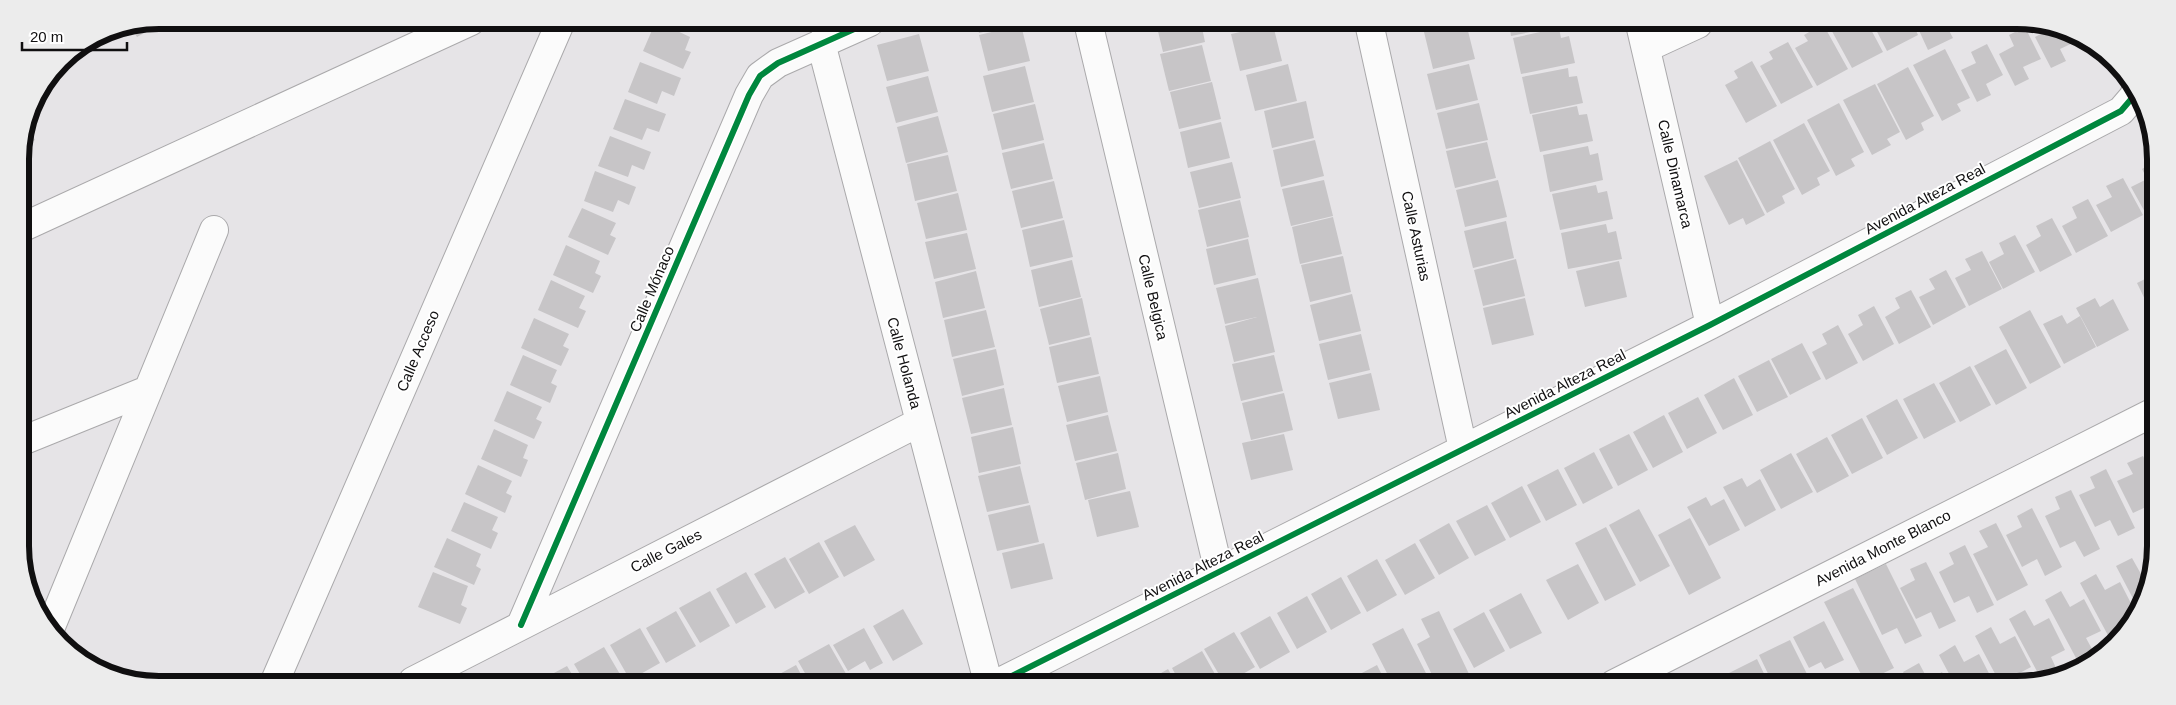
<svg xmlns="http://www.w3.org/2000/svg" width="2176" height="705" font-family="Helvetica,sans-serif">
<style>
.building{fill:#c7c5c7}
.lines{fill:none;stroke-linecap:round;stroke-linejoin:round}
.minor-casing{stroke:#aaa9ab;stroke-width:30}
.minor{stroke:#fbfbfb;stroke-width:28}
.cycleway-casing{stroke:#fff;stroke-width:9}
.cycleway{stroke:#00873e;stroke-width:6}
.labels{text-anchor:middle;stroke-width:4;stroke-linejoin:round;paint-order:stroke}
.street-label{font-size:15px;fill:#100f10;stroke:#fff}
.rim{fill:none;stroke:#100f10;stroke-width:6}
</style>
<rect width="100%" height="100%" fill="#e6e4e7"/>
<path class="building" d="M158,20H167L137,37L130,26Z
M656,21L690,37L685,50L691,52L683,69L643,51Z
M976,22H1021V23L979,33Z
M1156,23H1201L1205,42L1163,52Z
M1426,23H1449L1450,24L1428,29Z
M1462,23H1466L1475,59L1433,69L1424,32Z
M1509,23L1564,24L1565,25L1511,36Z
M1823,24L1848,69L1817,86L1795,48L1808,41L1804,35Z
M1828,24H1868L1883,52L1852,68Z
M1873,24H1913L1918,35L1887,51Z
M1916,24L1946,25L1953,38L1928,50Z
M1021,25L1030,61L988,71L979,35Z
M1273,25L1282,61L1240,71L1231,34Z
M2048,25H2054L2077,41L2060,49L2066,61L2051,68L2035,37L2050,29Z
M2025,27L2041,59L2023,67L2029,79L2015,86L1999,54L2014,46L2009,35Z
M1559,28L1561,38L1569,36L1575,63L1521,74L1513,38Z
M919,34L929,71L887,81L877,45Z
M1788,42L1813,87L1781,104L1760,66L1773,59L1769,52Z
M1987,44L2003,75L1986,84L1991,95L1977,102L1961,70L1976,63L1971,52Z
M1202,45L1211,81L1169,91L1160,54Z
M1945,49L1970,98L1957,104L1961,111L1942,121L1913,65Z
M1752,61L1777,106L1746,123L1725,85L1738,78L1734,71Z
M640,62L681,78L674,96L662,91L657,104L628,92Z
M1288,64L1297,101L1255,111L1246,75Z
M1469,64L1478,100L1436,110L1427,74Z
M1025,66L1034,102L992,112L983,76Z
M1908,67L1934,116L1921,123L1924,130L1906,140L1877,84Z
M1568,68L1569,77L1577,76L1583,103L1530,114L1522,77Z
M928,76L938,112L896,123L886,87Z
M1212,82L1221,119L1179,129L1170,92Z
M1875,84L1900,132L1887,139L1891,145L1872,155L1843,100Z
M625,99L666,114L659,132L647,128L642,140L613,129Z
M1306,101L1314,138L1272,148L1264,111Z
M1479,103L1488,140L1446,149L1437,113Z
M1839,103L1864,152L1851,159L1855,166L1836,176L1807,120Z
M1035,104L1044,140L1002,150L993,114Z
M1577,106L1579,115L1587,114L1593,141L1540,152L1532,115Z
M938,116L948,152L906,163L897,127Z
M1221,122L1230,158L1188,168L1180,132Z
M1804,123L1830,171L1817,178L1820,185L1802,195L1773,140Z
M26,124L35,140L21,147Z
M610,136L651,152L644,170L632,165L628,177L598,166Z
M1315,140L1324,176L1281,187L1273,150Z
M1770,141L1795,189L1782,196L1785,203L1767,213L1738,158Z
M1487,142L1496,178L1455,188L1446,151Z
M1044,143L1053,179L1011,189L1002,153Z
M1588,146L1590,155L1598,153L1603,180L1550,192L1543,155Z
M948,155L957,191L915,201L907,164Z
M1737,160L1765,215L1746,225L1743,218L1729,225L1704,176Z
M1232,162L1241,198L1199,208L1190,172Z
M2153,162V211L2146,214L2131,187L2147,179L2142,169Z
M595,171L636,187L629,205L618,200L613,212L584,201Z
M2123,178L2143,215L2111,232L2096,205L2112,197L2106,186Z
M1324,180L1333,216L1291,226L1282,189Z
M1498,180L1507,217L1465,227L1456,190Z
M1054,181L1063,218L1021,228L1012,191Z
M1596,185L1598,193L1607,191L1613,219L1560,230L1552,194Z
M958,193L967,230L926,239L917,203Z
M2088,199L2108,236L2076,253L2062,226L2077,218L2072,207Z
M1240,200L1249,237L1207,247L1198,210Z
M582,208L616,223L610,235L616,238L608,255L568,237Z
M1333,217L1342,254L1300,264L1292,227Z
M2052,218L2072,255L2040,272L2026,245L2041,236L2036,226Z
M1064,220L1073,257L1030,267L1022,230Z
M1506,221L1514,258L1473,268L1464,231Z
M1606,224L1608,233L1616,231L1622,259L1568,269L1561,233Z
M967,233L976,269L934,279L925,242Z
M2015,235L2035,272L2003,289L1989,262L2004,254L1999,243Z
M1248,239L1256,275L1214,285L1206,249Z
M566,245L600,261L595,273L601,276L593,293L553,275Z
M1982,251L2002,289L1969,306L1955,278L1971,270L1965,259Z
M1343,256L1351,292L1310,302L1301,265Z
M1516,259L1525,296L1483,306L1474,270Z
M1072,260L1081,297L1039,307L1031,270Z
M1619,261L1627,297L1585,307L1576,271Z
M1946,270L1966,307L1933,325L1919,297L1935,289L1929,279Z
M976,271L985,308L943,318L935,282Z
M2153,275V316L2137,283Z
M1258,278L1275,352L1234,362L1225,326L1257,317L1225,324L1216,288Z
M551,280L585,296L579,308L586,311L578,328L538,310Z
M1911,290L1931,327L1899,344L1885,317L1900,308L1895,298Z
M1352,294L1361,331L1319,341L1310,305Z
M1082,298L1090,335L1049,345L1040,309Z
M1525,298L1534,335L1492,345L1483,308Z
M2095,298L2100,307L2113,299L2129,330L2097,347L2076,308Z
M1874,306L1894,344L1863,361L1848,334L1863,325L1858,315Z
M986,310L995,347L952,357L944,320Z
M2030,310L2061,367L2030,384L1999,327Z
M2062,315L2067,324L2080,316L2096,347L2064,364L2043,324Z
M534,318L569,334L563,346L569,349L561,366L521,348Z
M1838,325L1858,363L1826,380L1812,352L1827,344L1822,334Z
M1361,334L1370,370L1328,380L1319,344Z
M1091,337L1099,374L1057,383L1049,347Z
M1802,343L1821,379L1790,395L1771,359Z
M996,349L1004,385L962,396L953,359Z
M2006,349L2027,388L1996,405L1974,366Z
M523,355L557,370L551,383L557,386L550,403L510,385Z
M1274,355L1283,391L1241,401L1232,364Z
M1769,360L1788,397L1757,412L1738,376Z
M1970,366L1991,405L1960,422L1939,383Z
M1371,373L1380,410L1338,419L1329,383Z
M1100,376L1108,412L1067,422L1058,386Z
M1734,378L1753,415L1723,430L1704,395Z
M1934,383L1956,422L1924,439L1903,399Z
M1004,388L1012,425L971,434L962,398Z
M507,391L542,407L536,419L542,422L534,439L494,421Z
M1284,393L1293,430L1251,440L1242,403Z
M1698,397L1717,433L1687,449L1668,413Z
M1897,399L1918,438L1887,455L1866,416Z
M1108,415L1117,451L1075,461L1066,425Z
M1664,415L1683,452L1653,468L1633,432Z
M1862,418L1883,458L1852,474L1831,435Z
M1013,427L1021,464L979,473L971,437Z
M494,429L528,445L523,458L528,460L521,477L481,459Z
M1284,434L1293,470L1251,480L1242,443Z
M1629,434L1648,470L1618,486L1599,449Z
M1827,437L1849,476L1817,493L1796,454Z
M1594,452L1613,488L1583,504L1564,468Z
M1118,453L1126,489L1085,500L1076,463Z
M1791,453L1813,492L1781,509L1760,470Z
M2143,456L2152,473V514L2148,506L2133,513L2117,481L2133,474L2127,463Z
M478,465L512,481L506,493L512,496L505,513L465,494Z
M1020,466L1029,503L987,512L978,476Z
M1558,469L1577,505L1546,521L1527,485Z
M2106,469L2135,528L2118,536L2110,520L2095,527L2079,495L2095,488L2090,477Z
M1742,478L1747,487L1760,479L1776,510L1745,527L1723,487Z
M1522,486L1541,522L1510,538L1491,503Z
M2071,490L2100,549L2084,557L2075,541L2060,548L2045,516L2060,509L2055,497Z
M1130,491L1139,527L1097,537L1088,500Z
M1706,497L1711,506L1724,499L1740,530L1709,546L1687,507Z
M464,502L498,517L492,530L498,533L491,549L451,531Z
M1030,505L1039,542L997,551L988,515Z
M1487,505L1506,540L1475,556L1456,521Z
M2032,508L2062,567L2045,576L2037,559L2022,567L2006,535L2022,527L2017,516Z
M1639,509L1670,566L1640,582L1609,525Z
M1690,518L1721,578L1689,595L1658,535Z
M1449,523L1469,558L1439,575L1419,540Z
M1996,523L2028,585L1997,601L1973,554L1988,547L1979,531Z
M855,525L875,560L844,577L824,541Z
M1606,527L1636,585L1605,601L1575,543Z
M447,538L481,554L476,566L481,569L474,585L434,567Z
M819,542L839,577L809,594L789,559Z
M1044,543L1053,579L1011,589L1002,553Z
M1415,543L1435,578L1405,595L1385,560Z
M1965,545L1994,605L1977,613L1969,596L1954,603L1939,572L1954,564L1949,553Z
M785,557L805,592L775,609L754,574Z
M2132,558L2141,574L2151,568V583L2139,610L2116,566Z
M1377,559L1397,595L1367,612L1347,576Z
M1926,562L1956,621L1939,629L1931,612L1916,619L1900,588L1915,580L1910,569Z
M1578,564L1599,603L1568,620L1546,580Z
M1886,564L1922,636L1905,644L1897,628L1882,635L1855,579Z
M433,572L468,586L461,605L467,608L460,624L418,607Z
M746,572L766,607L736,624L716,589Z
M2096,574L2105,590L2120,582L2136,613L2122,621L2126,631L2111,641L2080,583Z
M1341,577L1361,613L1331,630L1311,594Z
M1853,588L1894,668L1865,682L1824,602Z
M710,591L730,626L700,643L679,608Z
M2061,591L2070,607L2084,599L2101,631L2086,638L2092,649L2076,658L2045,600Z
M1521,593L1542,633L1510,649L1489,610Z
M1307,596L1327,632L1297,649L1277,613Z
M903,609L923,644L893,661L873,626Z
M2025,610L2034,626L2049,618L2065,650L2051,657L2056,668L2040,677L2009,619Z
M676,611L696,646L666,663L646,628Z
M1439,611L1469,674L1450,683H1436L1417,644L1430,637L1421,619Z
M1484,612L1505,651L1474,668L1453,629Z
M1270,616L1290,652L1260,669L1240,633Z
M1824,621L1844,660L1825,669L1821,662L1809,668L1793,637Z
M1991,627L2000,644L2015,636L2031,667L2016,675L2021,685H2001L1975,636Z
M640,628L660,663L630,680L610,645Z
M864,628L883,663L870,670L865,661L848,671L833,645Z
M1403,628L1431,683H1392L1372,644Z
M1234,632L1255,667L1227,683H1224L1204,649Z
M1790,640L1809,678L1797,684H1789L1787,681L1781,684H1773L1759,655Z
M829,644L849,679L843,682H833L830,677L821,682H810L798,661Z
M1955,645L1964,662L1979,654L1995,685H1955L1939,655Z
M604,647L624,681H584L574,664Z
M1202,651L1220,683H1180L1172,668Z
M1757,659L1769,684H1730L1725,675Z
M1919,663L1928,680L1942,672L1949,685L1909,684L1903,672Z
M796,665L805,682H765Z
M1377,665L1386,683H1343Z
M567,666L576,681H539Z
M1168,669L1176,683H1144Z
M1722,677L1726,684H1708Z"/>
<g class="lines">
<defs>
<path id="minor" d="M1088,22L1219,572
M1369,23L1463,449
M1640,24L1710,325
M821,43L988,682
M1646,48L1698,24
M21,228L471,21
M22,441L148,390
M521,625L749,95L760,76L778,63L870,22
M50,629L214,230
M275,681L561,21
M413,681L920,422
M1000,682L1710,325L2121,111L2133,97L2135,93
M1614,684L2152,413"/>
</defs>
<use href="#minor" class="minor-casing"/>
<use href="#minor" class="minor"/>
<defs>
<path id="cycleway" d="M521,625L749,95L760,76L778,63L870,22
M1000,682L1710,325L2121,111L2133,97L2135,93"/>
</defs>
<use href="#cycleway" class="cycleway-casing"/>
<use href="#cycleway" class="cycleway"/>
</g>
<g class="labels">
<g class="street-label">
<text transform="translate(1675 174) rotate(77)" y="5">Calle Dinamarca</text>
<text transform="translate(1925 199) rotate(-28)" y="5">Avenida Alteza Real</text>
<text transform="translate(1416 236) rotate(78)" y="5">Calle Asturias</text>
<text transform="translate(652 289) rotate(-67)" y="5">Calle Mónaco</text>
<text transform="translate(1153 297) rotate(77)" y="5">Calle Belgica</text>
<text transform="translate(418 351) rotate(-67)" y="5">Calle Acceso</text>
<text transform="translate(904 363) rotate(75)" y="5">Calle Holanda</text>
<text transform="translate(1565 384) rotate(-27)" y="5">Avenida Alteza Real</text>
<text transform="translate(1883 548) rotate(-27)" y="5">Avenida Monte Blanco</text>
<text transform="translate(666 551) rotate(-27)" y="5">Calle Gales</text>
<text transform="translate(1203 566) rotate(-27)" y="5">Avenida Alteza Real</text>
</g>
</g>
<path d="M0 0H2176V705H0ZM159 29H2017A130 130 0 0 1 2147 159V546A130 130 0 0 1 2017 676H159A130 130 0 0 1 29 546V159A130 130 0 0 1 159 29Z" fill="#ececec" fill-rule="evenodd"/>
<path class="rim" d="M159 29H2017A130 130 0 0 1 2147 159V546A130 130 0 0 1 2017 676H159A130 130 0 0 1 29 546V159A130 130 0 0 1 159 29Z"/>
<path d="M22 42v8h105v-8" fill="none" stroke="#100f10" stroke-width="2.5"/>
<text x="30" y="42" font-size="15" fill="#100f10" stroke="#ffffff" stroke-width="4" paint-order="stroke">20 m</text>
</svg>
